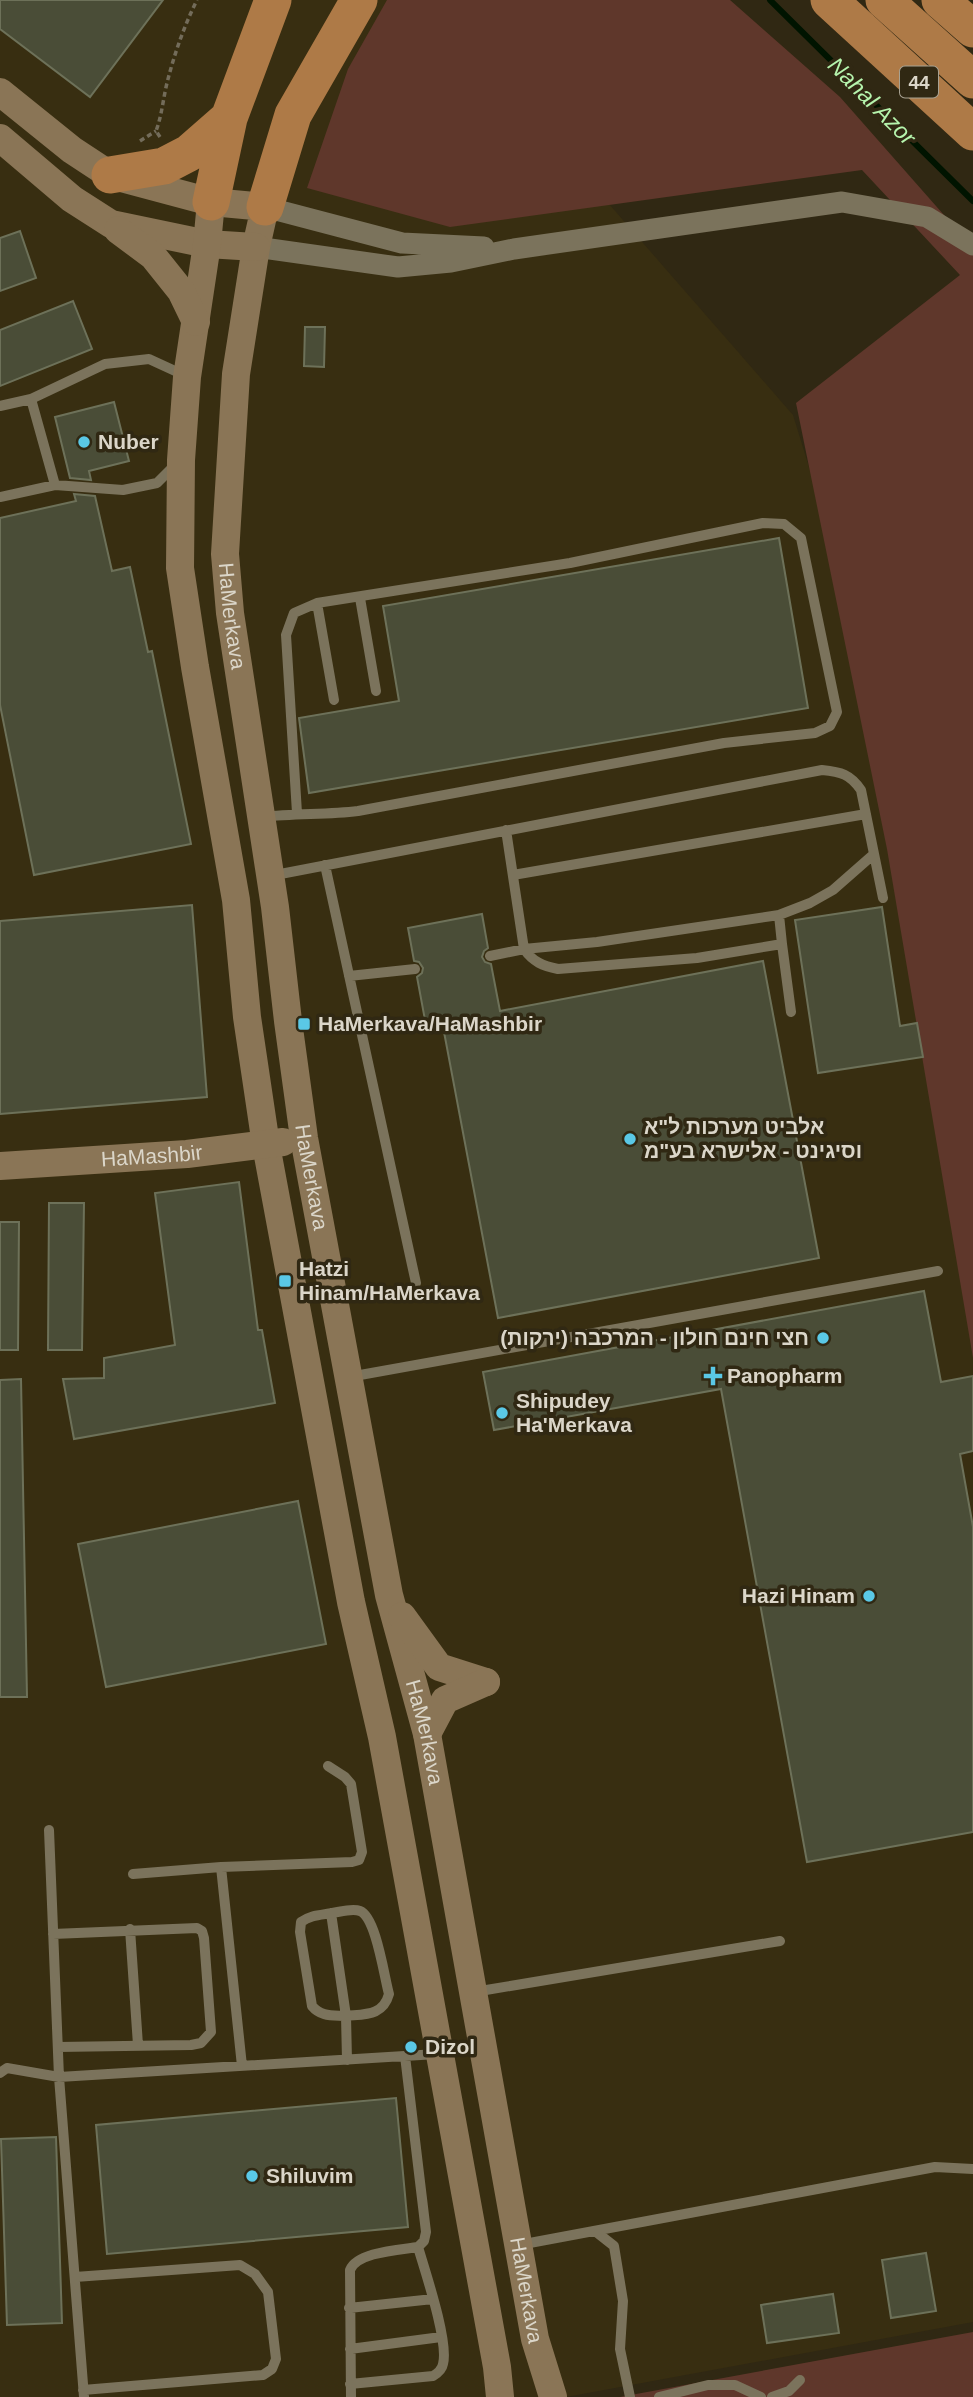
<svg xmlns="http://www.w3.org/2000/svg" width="973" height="2397" font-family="Helvetica,Heebo,sans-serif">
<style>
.built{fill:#382e11}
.green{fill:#5f372b}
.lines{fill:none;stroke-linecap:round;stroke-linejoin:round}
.stream{stroke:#001400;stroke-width:6}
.building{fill:#4a4d37;stroke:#6d7159;stroke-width:2}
.path{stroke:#736c5a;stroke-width:3.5;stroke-dasharray:5 3.5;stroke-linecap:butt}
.lane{stroke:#7b735c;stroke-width:10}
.street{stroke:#7b735c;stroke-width:21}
.secondary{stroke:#8a7556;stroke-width:28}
.highway{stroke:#ae7a47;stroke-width:37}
.poi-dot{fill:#5ac8e6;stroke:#302813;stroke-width:2.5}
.labels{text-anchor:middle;stroke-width:7;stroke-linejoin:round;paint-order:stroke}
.shield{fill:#302813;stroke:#a8a292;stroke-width:2}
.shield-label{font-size:19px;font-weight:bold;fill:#dbd6c9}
.poi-label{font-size:21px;font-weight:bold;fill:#dbd6c9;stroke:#302813;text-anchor:start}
.street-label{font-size:21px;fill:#dbd6c9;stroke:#302813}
.water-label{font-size:23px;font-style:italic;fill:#b6f4ad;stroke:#302813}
</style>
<rect width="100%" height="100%" fill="#302813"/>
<path class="built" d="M0,0H431L793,415L879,695L973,1215V2322L566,2397H0Z"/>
<path class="green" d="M387,0H730L840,97L973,248V1358L887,849L796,403L960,275L862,170L450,227L307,188L348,69Z
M973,2332V2397H620Z"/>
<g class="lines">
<path class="stream" d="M770,0L973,201"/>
</g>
<path class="building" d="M0,0H163L90,97L0,29Z
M20,231L36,278L0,291V238Z
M73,301L92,349L0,386V330Z
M305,327H325L324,367L304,366Z
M114,402L129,461L89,471L91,480L70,478L55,417Z
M74,494L95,496L112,571L130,567L148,652L152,651L191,844L34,875L0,705V518L76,501Z
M779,538L808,708L309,793L299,718L399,701L383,606Z
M192,905L207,1097L0,1114V921Z
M882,907L900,1026L917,1023L923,1057L818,1073L795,920Z
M482,914L488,948L484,951L482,957L485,962L491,964L500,1011L763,961L819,1258L498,1318L441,1016L425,1020L417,977L422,973L423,968L419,962L414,961L408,928Z
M239,1182L258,1330H262L275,1403L74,1439L63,1379L104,1378V1358L175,1345L155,1193Z
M49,1203H84L82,1350H48Z
M0,1222H19L18,1350H0Z
M924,1291L941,1382L973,1376V1451L960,1454L973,1527V1832L807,1862L721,1389L494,1430L483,1372Z
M21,1379L27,1697H0V1380Z
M298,1501L326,1644L106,1687L78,1544Z
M396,2098L408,2227L107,2254L96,2125Z
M56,2137L62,2323L7,2325L1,2139Z
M926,2253L936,2311L891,2318L882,2260Z
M833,2294L839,2333L767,2343L761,2305Z"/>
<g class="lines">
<path class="path" d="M160,137L156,131C162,115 163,99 167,83C174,55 184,26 197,0
M140,141L156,131"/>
<path class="lane" d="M0,406L31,399
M176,464L157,483L123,490L55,485L31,399L105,364L149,359L186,376
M0,497L55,485
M360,598L376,691
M317,603L334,700
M263,817C295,813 326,815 358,811L724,743L815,733L830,726L837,712L801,538L784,524L763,523L570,563L317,603L294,613L286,635L297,813
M506,830L524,949C533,962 543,966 558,969L697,958L782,944L791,1012
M325,865L416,1283
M513,875L866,814
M270,876L822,770C841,772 850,774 861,790L883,898
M779,915L782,944
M490,956L524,949L597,942L779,915L810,903L833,890L874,854
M349,976L415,969
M349,1377L938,1271
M49,1830L59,2077L84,2397
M221,1867L352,1862L359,1860L362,1852L351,1784L345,1777L328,1766
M133,1874L221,1867L242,2066
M331,1913L346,2016C365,2014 383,2016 389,1994C384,1976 376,1917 360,1911C352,1908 340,1912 332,1913C321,1915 310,1915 301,1922L300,1932L312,2006C321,2017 333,2015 346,2016L347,2060
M130,1929L138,2045
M53,1934L197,1928L202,1931L204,1938L211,2032L201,2043L191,2045L58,2047
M474,1992L780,1941
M0,2073L7,2068L59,2077L437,2054
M595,2231L614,2246L623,2301L620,2349L630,2397
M519,2245L935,2167L973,2169
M75,2277L240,2265L255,2274L268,2292L276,2359L272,2369L263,2375L83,2390
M349,2308L433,2299
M350,2349L441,2337
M350,2384L433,2376C438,2373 442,2370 443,2364C449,2342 425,2271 418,2247
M351,2397L350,2270C357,2252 399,2250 418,2247L424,2241L426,2232L405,2056
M659,2397L708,2385H735L761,2397
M772,2397L789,2391L800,2380"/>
<path class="street" d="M265,207L402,243L484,247
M256,247L398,267L451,262L514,249L842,202L927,217L973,245"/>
<g class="secondary">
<path id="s1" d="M0,92L72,150L110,175L211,202L265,207L256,247L236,374L225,554L230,613L275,907L288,1021L304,1138L389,1595L427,1734L535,2339L553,2397"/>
<path d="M0,138L72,199L111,224L207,244L256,247"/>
<path d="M211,202L207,244L187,377L181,460L180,568L195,667L236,900L247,1017L266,1145L351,1602L382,1737L497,2367L500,2397"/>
<path d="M118,230L153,256L181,291L196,322"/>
<path id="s2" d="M0,1166L187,1154L283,1142"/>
<path d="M402,1616L439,1667L486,1682"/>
<path d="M427,1734L445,1700L486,1682"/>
</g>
<path class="highway" d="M829,0L973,132
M884,0L973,80
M940,0L973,29
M110,175L164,166L189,153L229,118
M211,202L229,118L273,0
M265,207L293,115L359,0"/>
</g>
<g class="poi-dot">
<circle cx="84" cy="442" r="7"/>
<rect x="297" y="1017" width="14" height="14" rx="3.5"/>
<circle cx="630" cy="1139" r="7"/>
<rect x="278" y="1274" width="14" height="14" rx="3.5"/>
<circle cx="823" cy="1338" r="7"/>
<path d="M709.5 1365.5h7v7h7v7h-7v7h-7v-7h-7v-7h7z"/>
<circle cx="502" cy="1413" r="7"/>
<circle cx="869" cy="1596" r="7"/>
<circle cx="411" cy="2047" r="7"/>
<circle cx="252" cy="2176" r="7"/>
</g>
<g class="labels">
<rect class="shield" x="900" y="66.5" width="38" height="31" rx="5"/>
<g class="shield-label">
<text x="919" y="89">44</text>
</g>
<g class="poi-label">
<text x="98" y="449">Nuber</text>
<text x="318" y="1031">HaMerkava/HaMashbir</text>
<text x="644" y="1134">אלביט מערכות ל"א<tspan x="644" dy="24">וסיגינט - אלישרא בע"מ</tspan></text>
<text x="299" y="1276">Hatzi<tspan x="299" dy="24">Hinam/HaMerkava</tspan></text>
<text x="809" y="1345" text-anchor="end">חצי חינם חולון - המרכבה (ירקות)</text>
<text x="727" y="1383">Panopharm</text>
<text x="516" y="1408">Shipudey<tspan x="516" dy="24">Ha'Merkava</tspan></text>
<text x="855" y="1603" text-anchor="end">Hazi Hinam</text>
<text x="425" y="2054">Dizol</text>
<text x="266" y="2183">Shiluvim</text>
</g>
<g class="street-label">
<text dy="7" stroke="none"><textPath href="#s1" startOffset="709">HaMerkava</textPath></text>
<text dy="7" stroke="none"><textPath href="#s2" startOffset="152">HaMashbir</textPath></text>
<text dy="7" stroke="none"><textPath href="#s1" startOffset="1276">HaMerkava</textPath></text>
<text dy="7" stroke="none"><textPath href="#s1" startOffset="1843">HaMerkava</textPath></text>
<text dy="7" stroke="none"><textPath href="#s1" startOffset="2410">HaMerkava</textPath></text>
</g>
<g class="water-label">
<text transform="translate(872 101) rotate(45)" y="8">Nahal Azor</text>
</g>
</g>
</svg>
